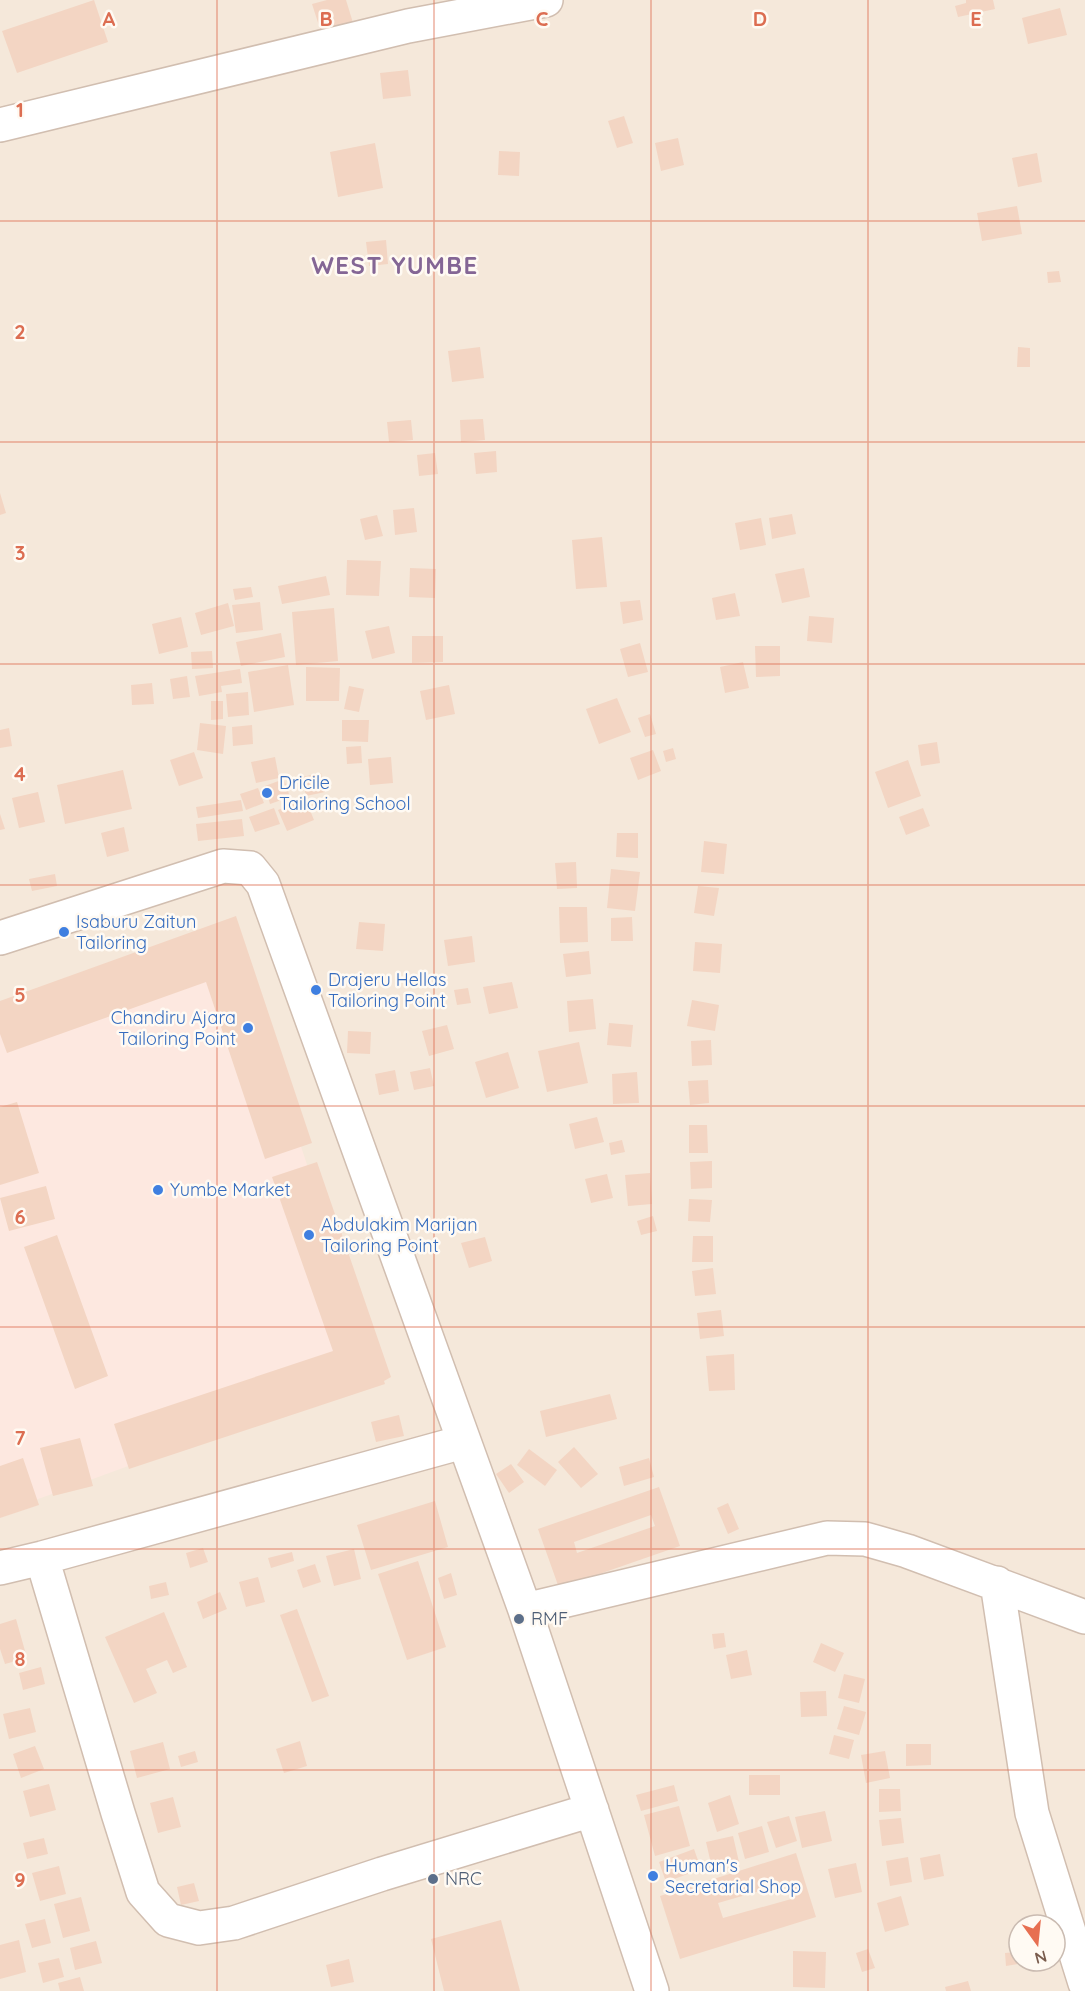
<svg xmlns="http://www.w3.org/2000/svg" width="1085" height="1991" font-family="Quicksand,sans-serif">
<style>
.residential{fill:#f5e8da;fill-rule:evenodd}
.commercial{fill:#fde8e0}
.building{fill:#f3d5c3;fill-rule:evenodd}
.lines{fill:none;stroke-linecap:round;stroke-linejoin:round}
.minor-casing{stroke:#d1beb0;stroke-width:36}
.minor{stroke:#fff;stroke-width:33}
.grid{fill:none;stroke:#dc6d51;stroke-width:1.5;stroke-opacity:0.55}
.shop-dot{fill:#3f7fe0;stroke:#fffaf3;stroke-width:2}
.service-dot{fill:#5c6f8a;stroke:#fffaf3;stroke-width:2}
.labels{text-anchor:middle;stroke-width:5;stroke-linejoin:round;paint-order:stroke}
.shop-label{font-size:18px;fill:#366cbe;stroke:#fffaf3;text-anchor:start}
.service-label{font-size:18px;fill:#4e5e75;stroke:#fffaf3;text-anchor:start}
.district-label{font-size:24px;font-weight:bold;letter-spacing:1.5px;fill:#846695;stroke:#fffaf3}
.grid-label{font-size:20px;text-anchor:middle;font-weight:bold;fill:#dc6d51;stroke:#fffaf3;stroke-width:5;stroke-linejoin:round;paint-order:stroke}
</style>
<rect width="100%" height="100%" fill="#fdf6ec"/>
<path class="residential" d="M0,0H1085V1991H0ZM1019,1925H1055V1961H1019Z"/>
<path class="commercial" d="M228,927L377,1375L0,1513V1006Z"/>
<path class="building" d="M94,0L108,42L17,73L2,31Z
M327,0H346L354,26L322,35L312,4Z
M966,0H993L995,9L958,17L955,6L966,3Z
M1060,8L1067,35L1028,44L1022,18Z
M408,70L411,96L383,99L380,73Z
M624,116L633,143L617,148L608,121Z
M678,138L684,165L661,171L655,143Z
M375,143L383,188L338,197L330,152Z
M499,151L520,152L519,176L498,175Z
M1037,153L1042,182L1018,187L1012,158Z
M1017,206L1022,234L982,241L977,213Z
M386,240L388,264L369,266L366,242Z
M1059,271L1061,282L1048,283L1047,272Z
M480,347L484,378L452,382L448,351Z
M1018,347L1030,348V367H1017Z
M483,419L485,440L461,442L460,420Z
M411,420L413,440L389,442L387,422Z
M496,451L497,472L476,474L474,453Z
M435,453L438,474L419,476L417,455Z
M0,493L6,513L0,515Z
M414,508L417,532L395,535L393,510Z
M792,514L796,534L772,539L769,518Z
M377,515L383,536L365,540L360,519Z
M761,518L766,545L740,550L735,523Z
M602,537L607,587L576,589L572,540Z
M347,560L381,561L379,596L346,595Z
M410,568L436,569L435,598L409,597Z
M804,568L810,597L782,603L775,574Z
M326,576L330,595L282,604L278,586Z
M251,587L253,597L235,600L233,589Z
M735,593L740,616L716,620L712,598Z
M640,600L643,620L623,624L620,602Z
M260,602L263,630L236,633L232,605Z
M228,603L234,626L201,635L195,613Z
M334,608L338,661L296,665L292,612Z
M809,616L834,618L832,643L807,641Z
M181,617L188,647L159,654L152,624Z
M389,626L395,653L372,659L365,631Z
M281,633L285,657L241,666L236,642Z
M412,636H443V662L412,663Z
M640,643L648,672L628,677L620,649Z
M755,646H780V676L756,677Z
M212,651L213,668L192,669L191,652Z
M743,662L749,688L725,693L720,667Z
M288,665L294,705L254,712L248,672Z
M306,667L340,668L339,701H306Z
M240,669L242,683L221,686L222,692L199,696L195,676Z
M187,676L190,697L173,699L170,679Z
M152,683L154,704L132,705L131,685Z
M449,685L455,714L426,720L420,691Z
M349,686L364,689L359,712L344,709Z
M248,692L249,715L228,717L226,694Z
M617,698L631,732L599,744L586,709Z
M211,701H223V719L211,720Z
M650,714L656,734L645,737L638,718Z
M342,720H369L368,742L342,741Z
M200,723L226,726L223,754L197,750Z
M252,725L253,744L233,746L232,727Z
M9,728L12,746L0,748V730Z
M937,742L940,763L921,766L918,745Z
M361,746L362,763L347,764L346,747Z
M673,748L676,759L666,762L663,751Z
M653,750L661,771L638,780L630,758Z
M194,752L203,778L179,786L170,760Z
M275,757L279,778L256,783L251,762Z
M391,757L393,783L370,785L368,759Z
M908,760L921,796L888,808L875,772Z
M123,770L132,809L65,824L57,785Z
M321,773L325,792L306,796L302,777Z
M284,779L290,797L270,804L265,786Z
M258,788L264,803L246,810L240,794Z
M38,792L45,822L19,828L12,798Z
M305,798L314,820L287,831L278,810Z
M241,800L243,811L198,818L196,807Z
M274,808L280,824L255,832L249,817Z
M923,808L930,826L906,835L899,817Z
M0,814L5,829L0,830Z
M242,819L244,836L198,841L196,824Z
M124,827L129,851L107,857L101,833Z
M617,833H638V858L616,857Z
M704,841L727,844L724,874L701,872Z
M576,862L577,888L557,889L555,863Z
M611,869L640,872L635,911L607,908Z
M55,874L57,886L32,891L29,879Z
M698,886L719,888L714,916L694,913Z
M559,907H587L588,942L560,943Z
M236,916L312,1143L265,1159L206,982L7,1053L0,1034V1001Z
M632,917L633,941H611V918Z
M359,922L385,924L383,951L356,949Z
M472,936L475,962L448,966L444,940Z
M695,942L722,944L720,973L693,971Z
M589,951L591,974L566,977L563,954Z
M512,982L518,1008L489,1014L483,987Z
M468,988L471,1003L457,1005L454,990Z
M593,999L596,1029L569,1032L567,1001Z
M692,1000L719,1005L715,1031L687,1026Z
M609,1023L633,1025L631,1047L607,1045Z
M447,1025L454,1049L429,1056L422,1031Z
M348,1031L371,1032L370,1054L347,1053Z
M711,1040L712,1065L692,1066L691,1041Z
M579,1042L588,1083L547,1092L538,1051Z
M508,1052L519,1088L486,1098L475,1062Z
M430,1068L434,1086L414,1090L410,1072Z
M395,1070L399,1091L379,1095L375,1074Z
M637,1072L639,1103L613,1104L612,1074Z
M708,1080L709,1103L690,1105L688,1081Z
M17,1102L39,1173L0,1185V1107Z
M597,1117L604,1142L575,1149L569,1124Z
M689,1125H707L708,1153H689Z
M622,1140L625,1152L611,1155L609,1143Z
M712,1161V1188L691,1189L690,1162Z
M317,1162L391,1377L384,1381L385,1384L129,1469L114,1424L333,1351L272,1177Z
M650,1173L652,1204L628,1206L625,1175Z
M607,1174L613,1198L591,1203L585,1179Z
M46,1186L55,1219L9,1231L0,1198Z
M689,1199L712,1200L710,1222L688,1221Z
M653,1216L657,1231L641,1235L637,1221Z
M57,1235L108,1376L75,1389L24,1247Z
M693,1236H713V1262H692Z
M485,1237L492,1261L469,1268L461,1243Z
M713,1268L716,1294L695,1296L692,1271Z
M721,1310L724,1336L700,1339L697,1313Z
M734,1354L735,1390L709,1391L706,1356Z
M610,1394L617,1419L546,1437L540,1411Z
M399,1415L404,1436L376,1442L371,1422Z
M80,1438L93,1486L53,1496L40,1448Z
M574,1447L598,1474L581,1488L558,1462Z
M529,1449L557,1470L545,1486L517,1465Z
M23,1458L39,1505L0,1518V1466Z
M649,1458L654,1477L624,1486L619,1467Z
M511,1464L524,1482L509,1493L496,1474Z
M659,1487L680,1546L559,1588L538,1529ZM651,1515L655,1526L577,1553L574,1542Z
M435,1501L448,1547L371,1570L357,1525Z
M728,1503L739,1529L728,1534L717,1508Z
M203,1548L208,1562L190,1568L186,1553Z
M354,1549L361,1579L334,1586L326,1556Z
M292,1552L294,1561L271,1568L268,1558Z
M418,1561L446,1647L407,1660L378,1574Z
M315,1564L321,1582L303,1588L297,1570Z
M451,1573L457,1595L444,1599L438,1578Z
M258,1577L265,1602L246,1607L239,1582Z
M166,1582L169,1595L151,1599L149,1586Z
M220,1592L227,1609L203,1619L197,1602Z
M297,1609L329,1696L312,1702L280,1615Z
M164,1612L187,1667L173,1673L167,1660L146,1669L157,1693L134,1703L105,1637Z
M16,1619L27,1658L5,1664L0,1649V1624Z
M724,1633L726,1647L714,1649L712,1634Z
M821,1643L844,1653L835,1672L813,1662Z
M747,1650L752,1675L731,1679L726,1655Z
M41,1667L45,1684L23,1690L19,1673Z
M844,1674L865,1679L859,1703L838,1698Z
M826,1691L827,1716L801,1717L800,1692Z
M844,1706L866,1712L859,1735L837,1729Z
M30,1708L36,1732L9,1739L3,1714Z
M834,1735L854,1740L849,1759L829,1754Z
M300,1741L307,1766L284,1773L276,1749Z
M163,1742L170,1769L137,1778L130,1751Z
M906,1744H931V1765L906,1766Z
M35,1746L44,1769L21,1778L13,1754Z
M195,1751L198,1762L181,1767L178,1756Z
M885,1751L890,1778L866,1783L861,1755Z
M749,1775H780V1795H749Z
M49,1784L56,1810L30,1817L23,1791Z
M674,1785L678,1801L641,1811L636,1795Z
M879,1789H900L901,1811L879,1812Z
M730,1795L739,1824L717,1832L708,1803Z
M173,1797L181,1827L158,1833L150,1803Z
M679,1806L690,1846L655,1856L644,1815Z
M825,1811L832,1841L802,1848L795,1817Z
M789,1816L797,1841L776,1848L767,1822Z
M901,1818L904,1843L882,1846L879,1820Z
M762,1826L769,1852L745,1859L738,1833Z
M733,1836L739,1862L712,1868L706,1842Z
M44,1838L48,1854L27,1859L23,1843Z
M694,1849L701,1869L666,1882L659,1862Z
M796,1853L816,1917L680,1959L660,1896ZM791,1882L795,1898L723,1918L718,1903Z
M940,1854L944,1876L924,1880L920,1858Z
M908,1857L912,1882L890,1886L886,1861Z
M856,1863L862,1892L835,1898L828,1869Z
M59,1866L66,1894L40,1901L32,1873Z
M194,1883L199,1901L181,1905L177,1887Z
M901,1896L909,1925L885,1932L877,1903Z
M81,1897L90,1931L63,1938L54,1904Z
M45,1919L51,1943L32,1948L25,1924Z
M501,1920L520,1991H444L431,1939Z
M19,1940L26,1972L0,1979V1945Z
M96,1941L102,1963L75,1970L70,1948Z
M868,1949L875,1968L862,1972L856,1953Z
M793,1951L826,1952L825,1988L793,1987Z
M1016,1952L1018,1964L1006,1966L1005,1953Z
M59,1958L64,1977L43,1983L38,1963Z
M349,1959L354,1982L331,1987L326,1965Z
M1022,1961H1030L1031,1965L1022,1966Z
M80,1977L84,1991H60L58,1983Z
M968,1981L971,1991H946L945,1987Z"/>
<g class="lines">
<defs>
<path id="minor" d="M0,125L408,26L546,0
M0,938L223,866L250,868L263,884L525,1610L652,1991
M42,1558L118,1813L143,1892L168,1920L199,1928L234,1923L382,1874L592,1810
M0,1568L42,1558L463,1442
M997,1583L1032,1813L1085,1983
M525,1610L827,1538L865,1539L907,1551L1085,1617"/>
</defs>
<use href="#minor" class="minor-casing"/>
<use href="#minor" class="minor"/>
</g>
<path class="grid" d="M217,0V1991M434,0V1991M651,0V1991M868,0V1991M0,221H1085M0,442H1085M0,664H1085M0,885H1085M0,1106H1085M0,1327H1085M0,1549H1085M0,1770H1085"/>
<g class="shop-dot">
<circle cx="267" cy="793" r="6"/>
<circle cx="64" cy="932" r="6"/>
<circle cx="316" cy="990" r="6"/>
<circle cx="248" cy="1028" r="6"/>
<circle cx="158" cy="1190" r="6"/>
<circle cx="309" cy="1235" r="6"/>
<circle cx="653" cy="1876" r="6"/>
</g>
<g class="service-dot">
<circle cx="519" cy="1619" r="6"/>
<circle cx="433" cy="1879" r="6"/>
</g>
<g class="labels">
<g class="shop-label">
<text x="279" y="789">Dricile<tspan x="279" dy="21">Tailoring School</tspan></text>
<text x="76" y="928">Isaburu Zaitun<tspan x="76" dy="21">Tailoring</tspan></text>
<text x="328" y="986">Drajeru Hellas<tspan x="328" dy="21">Tailoring Point</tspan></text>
<text x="236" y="1024" text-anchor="end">Chandiru Ajara<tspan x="236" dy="21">Tailoring Point</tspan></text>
<text x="170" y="1196">Yumbe Market</text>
<text x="321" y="1231">Abdulakim Marijan<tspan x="321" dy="21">Tailoring Point</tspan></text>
<text x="665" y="1872">Human's<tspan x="665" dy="21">Secretarial Shop</tspan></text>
</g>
<g class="service-label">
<text x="531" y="1625">RMF</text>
<text x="445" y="1885">NRC</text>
</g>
<g class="district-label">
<text x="395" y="274">WEST YUMBE</text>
</g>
</g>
<g class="grid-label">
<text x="109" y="26">A</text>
<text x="326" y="26">B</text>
<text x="542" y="26">C</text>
<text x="760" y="26">D</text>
<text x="976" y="26">E</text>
<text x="20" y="117">1</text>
<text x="20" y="339">2</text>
<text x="20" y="560">3</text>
<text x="20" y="781">4</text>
<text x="20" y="1002">5</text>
<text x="20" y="1224">6</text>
<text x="20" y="1445">7</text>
<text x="20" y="1666">8</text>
<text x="20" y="1887">9</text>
</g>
<g transform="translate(1037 1943) rotate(165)"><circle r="28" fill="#fffaf3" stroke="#cabbb1" stroke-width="1.5"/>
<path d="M0-4.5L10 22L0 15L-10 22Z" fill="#e76f51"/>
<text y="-9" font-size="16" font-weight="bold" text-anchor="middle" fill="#7a5c4d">N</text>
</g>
</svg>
